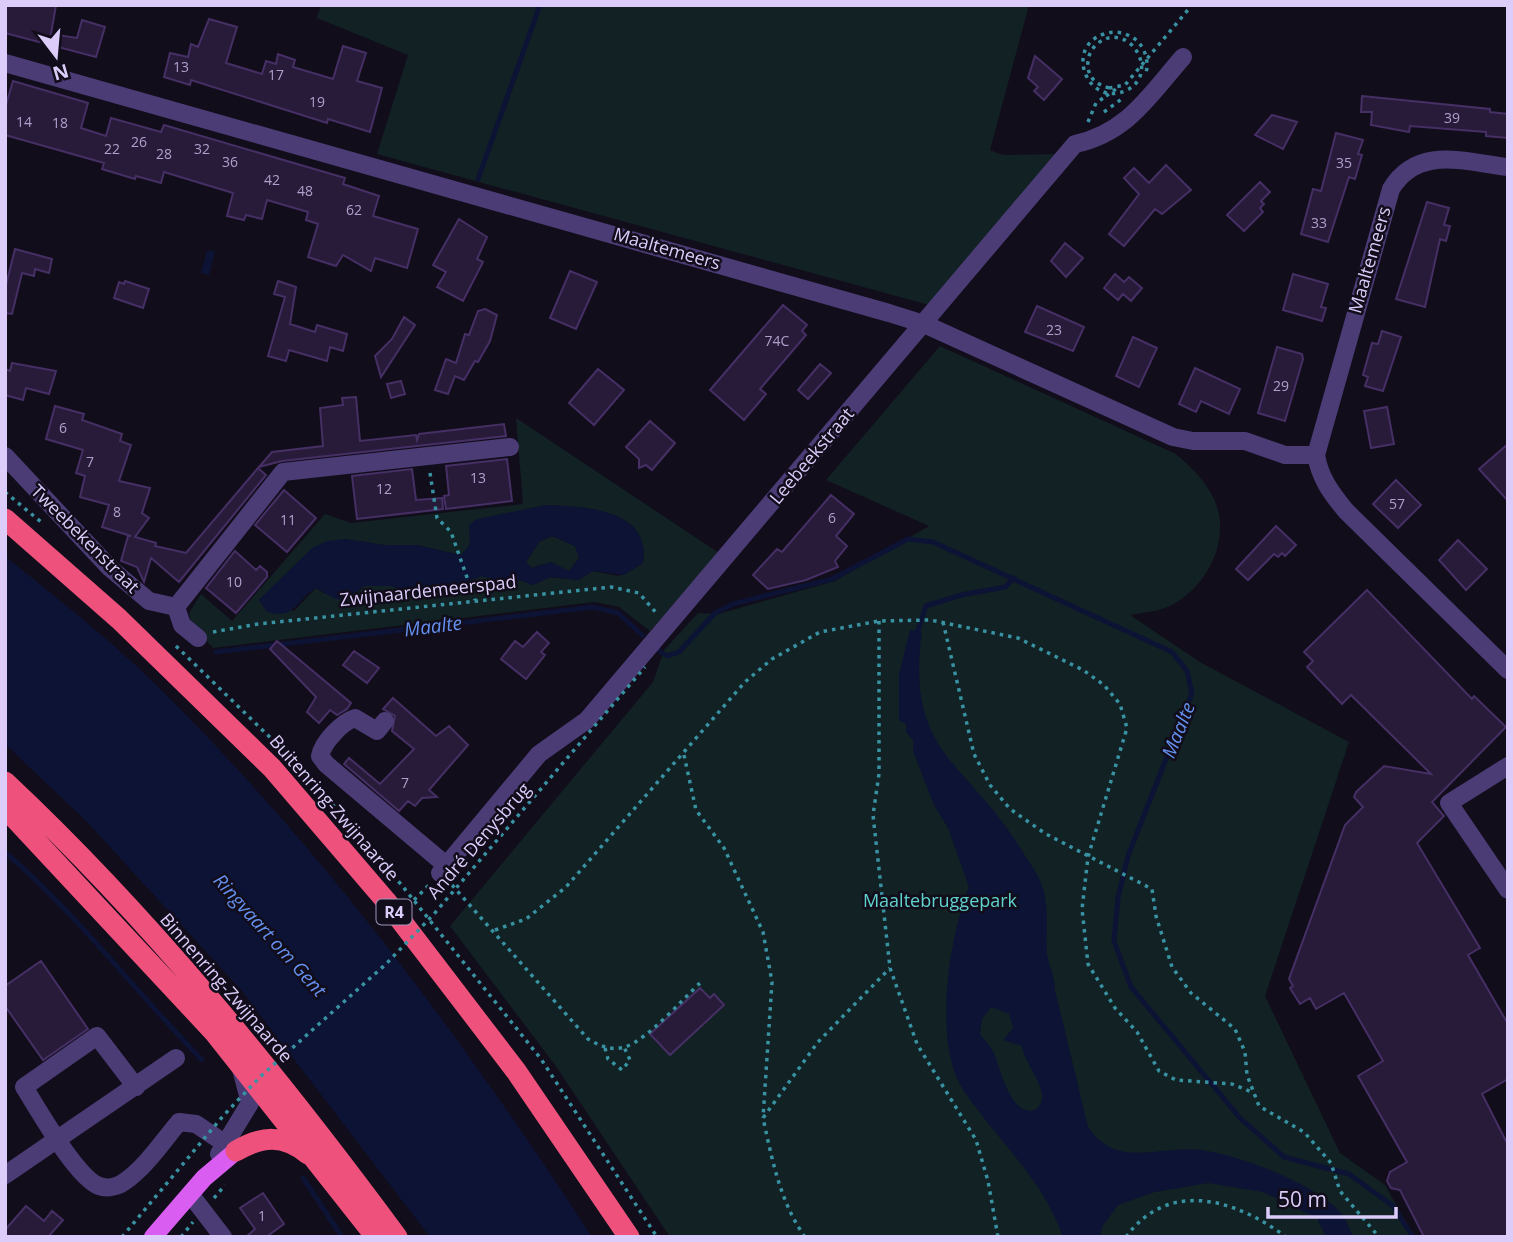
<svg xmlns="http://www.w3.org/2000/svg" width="1513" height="1242" font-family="'Open Sans',sans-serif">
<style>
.green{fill:#112124;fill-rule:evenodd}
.water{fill:#0d1334;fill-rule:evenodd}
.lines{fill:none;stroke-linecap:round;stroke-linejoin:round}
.stream{stroke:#0d1334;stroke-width:5}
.building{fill:#281b3a;stroke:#452f64;stroke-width:2}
.path{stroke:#3892a2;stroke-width:3.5;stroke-dasharray:3.5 5;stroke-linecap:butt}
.minor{stroke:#4b3c76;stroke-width:18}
.major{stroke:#d85df0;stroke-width:18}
.highway{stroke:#ee527c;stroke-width:21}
.path-bridge{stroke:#3892a2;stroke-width:3.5;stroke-dasharray:3.5 5;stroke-linecap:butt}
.labels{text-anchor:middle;stroke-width:5;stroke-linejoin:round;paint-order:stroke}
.number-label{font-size:14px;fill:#aea0ca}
.shield{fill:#120d1b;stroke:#9f93b7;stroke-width:2}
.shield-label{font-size:16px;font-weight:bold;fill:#dbccfa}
.street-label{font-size:18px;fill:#dbccfa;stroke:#120d1b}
.park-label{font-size:18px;fill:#60d2cd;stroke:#120d1b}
.water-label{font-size:19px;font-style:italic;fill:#6491f0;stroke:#120d1b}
</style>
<rect width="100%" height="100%" fill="#120d1b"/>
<path class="green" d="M321,5H1029L990,150L1003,155L1059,154L929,305L377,154L408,55L317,18Z
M940,346L1176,454C1191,467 1205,480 1214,499C1232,538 1208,586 1172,605C1159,612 1144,612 1130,615L1200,662L1349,742L1265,996L1340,1153L1385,1185L1414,1237H670L555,1065L450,926L653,682L664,650L698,613L718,614L835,581L929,526L826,480Z
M516,418L719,553L650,631L619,607L594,602L213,648L191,624L189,613L201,594L232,621L325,514L351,523L523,504ZM546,505C582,507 652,508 643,563L619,576L592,571L579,580L550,577L533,585L520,580L504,582L482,576L438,592L411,594L392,586H364L356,594L323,593L316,588L294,611L259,600L301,561L344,539L385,545H416L461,555L468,549L477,520Z
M552,536L575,546L579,558L569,571L543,564L532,568L526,562L539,542Z"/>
<path class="water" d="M207,250L215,252L209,275L201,273Z
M546,505C583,507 652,508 643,563L624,575L593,571L579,580L551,577L533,585L520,580L504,582L482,576L438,592L411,594L392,586H364C340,604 342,603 316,588C297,598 295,622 266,611L259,600L312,548L327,541L344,539L385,545H416L461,555L470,544L469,525L477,519ZM552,536L575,546L579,558L569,571L551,562L532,568L526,562L539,542Z
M5,556C54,596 106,636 151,680C321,846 463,1039 592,1237H430L241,990L86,821L5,744Z
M910,630L922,631C905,754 966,760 1021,849C1028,861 1038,873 1042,886C1050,909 1045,931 1047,954C1049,967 1055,976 1055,990L1088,1127C1117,1170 1160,1145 1201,1150C1240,1155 1316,1184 1341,1213C1346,1219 1350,1229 1353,1237H1326L1317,1218L1263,1192L1208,1183L1155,1192L1118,1205L1102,1227L1100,1237H1063C1043,1179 997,1140 964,1091C932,1044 949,937 969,887L948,828L934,805L913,751L914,742L906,732V724L899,720V674ZM991,1007L1009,1014L1013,1028L1003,1040L1022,1046C1024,1066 1056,1095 1035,1110C1009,1117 1000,1065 993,1051C990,1045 984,1040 980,1034L982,1019Z"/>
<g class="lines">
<path class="stream" d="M478,179L540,5
M918,630L926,606L961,595L1005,587L1014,578
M658,650L667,656L679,652L715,613L733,604L832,579L908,539L933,542L1172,652L1187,671L1192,693L1128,856L1118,898L1114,941L1131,987L1240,1118L1284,1157L1349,1174L1393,1206L1413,1237
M216,652L593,607L618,613L642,635
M5,852C77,914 136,992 202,1060
M303,1178L342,1237"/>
</g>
<path class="building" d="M5,5H56L51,34L77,38L82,20L105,27L96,57L5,33Z
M209,19L237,27L226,63L262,74L266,61L276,64L278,54L295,60L293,67L333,79L343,46L366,53L357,81L382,88L370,132L328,119L327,123L191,80L190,85L164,77L170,53L188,57L191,44L198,47Z
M1035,56L1062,79L1044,100L1034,91L1038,87L1028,78Z
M13,81L88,103L81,128L106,136L111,118L161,132L164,125L345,178L343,184L379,196L373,216L418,229L407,268L375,258L371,271L343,255L336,266L308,257L318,224L306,220L308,212L267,200L262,219L246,215L244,220L227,216L233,193L164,172L161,183L136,176L135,179L102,169L104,163L5,135V108Z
M1362,96L1490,109V112L1508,114V138L1486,136V132L1410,126L1409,132L1371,125L1372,112H1361Z
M1272,115L1297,122L1283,149L1255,135Z
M1336,133L1363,140L1358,154L1362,155L1355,179L1349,177L1328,242L1301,234L1313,189L1321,191Z
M1166,165L1191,190L1162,214L1155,209L1124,246L1109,234L1139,194L1124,178L1134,168L1149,183Z
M1260,182L1270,192L1261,201L1264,204L1260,208L1263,212L1244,231L1227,215Z
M1427,202L1449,208L1444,225L1450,226L1446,241L1440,239L1425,307L1396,299Z
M459,219L487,237L477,259L483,262L463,301L437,287L446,272L433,265Z
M1065,243L1083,258L1066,277L1051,261Z
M15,249L52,259L49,273L35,269L34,276L22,273L12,314L5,313V289Z
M570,271L597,282L576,329L550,318Z
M1115,274L1124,282L1129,277L1142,288L1131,301L1123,294L1118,300L1104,288Z
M1293,274L1328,284L1321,307L1326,308L1322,321L1283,310Z
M125,281L149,289L143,308L114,298L119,282L124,284Z
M278,281L296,287L290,324L315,332L317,325L347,334L343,351L330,347L327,361L289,350L286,361L268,356L285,297L274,294Z
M783,305L807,325L802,331L806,335L760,389L766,394L744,420L710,390Z
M1037,306L1084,327L1073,351L1025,332Z
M485,309L497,315L490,341L478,362L475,361L464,380L455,376L448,394L435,390L446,359L456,363L465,334L469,335L478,311Z
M404,317L415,325L381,377L375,356L392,339Z
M1382,331L1401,337L1383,391L1365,386L1368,377L1363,375L1372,343L1378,344Z
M1133,337L1157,348L1139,387L1116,376Z
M1277,347L1302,354L1303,359L1285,421L1258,413Z
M12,363L56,371L49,394L26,388L23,400L5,395V369L10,371Z
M820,364L831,373L808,399L798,390Z
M1195,368L1240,389L1229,414L1201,401L1196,412L1179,404Z
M598,369L624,390L594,425L569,403Z
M401,381L405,394L391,398L387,384Z
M356,397L360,441L416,435L417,440L419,434L504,424L506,436L282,461L259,467L272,452L323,446L320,408L343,405L342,398Z
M55,406L84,414L82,420L122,434L120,441L131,445L119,481L150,488L142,513L149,518L135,537L156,543L155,546L186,553L258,468L266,475L179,582L151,558L144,582L137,567L121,561L128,536H131L102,527L109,505L80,497L85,476L76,473L83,450L46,439Z
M1387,407L1394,444L1371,448L1364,411Z
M650,421L675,443L652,470L646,465L639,468V459L626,447Z
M1508,444V501L1479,469Z
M507,459L512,501L446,509L444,496L449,495L446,466Z
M412,469L416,500L442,498L443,509L357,519L352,476Z
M1396,480L1421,505L1398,528L1373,504Z
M284,490L316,518L287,552L255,525Z
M831,495L854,514L836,536L847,546L835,561L838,567L806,580L768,589L753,575L777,549L782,552Z
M1276,526L1296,545L1285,556L1282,553L1278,557L1274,554L1248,580L1236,569Z
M1458,540L1487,569L1466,590L1439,560Z
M235,551L256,570L260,566L267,572V577L236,613L206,588Z
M1367,590L1472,699L1474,696L1506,727L1432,802L1444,816L1417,843L1480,948L1468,955L1508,1024V1079L1482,1094L1508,1145V1237H1424L1400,1190L1391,1188L1387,1181L1390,1172L1407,1162L1358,1076L1383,1061L1344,993L1316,1009L1310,998L1300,1004L1290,988L1293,986L1289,979L1345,825L1363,807L1354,797L1356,792L1384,766L1431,774L1351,695L1342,704L1307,667L1313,661L1304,652Z
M537,632L549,643L541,652L545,655L526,679L501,659L515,641L523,647Z
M277,641L351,703L347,709L337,715L330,710L319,723L307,712L316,697L270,649Z
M354,651L379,668L367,683L343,665Z
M393,698L436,736L449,726L468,745L429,790L437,797L422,798L415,806L408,801L399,811L344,764L349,758L380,784L414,749L392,731L395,716L383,709Z
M41,961L88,1029L43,1060L5,1006V986Z
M700,988L710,998L714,994L724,1005L670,1055L650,1034Z
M263,1193L284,1224L266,1237H246L255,1229L240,1208Z
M26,1206L44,1221L52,1211L63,1220L48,1237H5V1230Z"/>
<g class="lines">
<path class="path" d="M1109,88C1098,85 1089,79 1088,67C1087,57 1091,49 1098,43C1129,20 1161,73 1127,90C1088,109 1063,47 1104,34C1115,30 1126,33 1135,39C1145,47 1149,61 1146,73
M1104,112L1123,98
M1088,122L1096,103L1106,96
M430,473L437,518L451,532L475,600
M5,492L41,522
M879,621V774L873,815L890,968L917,1044L976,1140L988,1181L998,1237
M943,622L974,754L990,785L1010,809L1046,834L1152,889L1156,916L1172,967L1191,993L1235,1029L1245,1052L1247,1075L1259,1106L1304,1132L1331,1163L1340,1191L1379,1237
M213,632L258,624L611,587L639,593L658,615
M176,646L283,750
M684,755L696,810L724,848L763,932L772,982L763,1118
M298,766L375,852L541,1059L657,1237
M452,885L588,1039C600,1046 611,1051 625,1047C647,1040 682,1000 700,983
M414,900L430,884
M495,930L526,919L566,887L745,682L772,659L820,632L879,621L930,620L1018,638L1083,670L1104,685L1120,704L1127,728L1088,857L1082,909L1088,964L1115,1008L1137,1032L1159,1071L1176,1080L1232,1084L1254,1093
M605,1048L608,1059L622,1070L630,1060L624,1047
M214,1198L225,1185
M181,1237L193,1222
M805,1237C780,1202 772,1159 763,1118L818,1042L890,968
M1126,1237C1169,1178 1237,1200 1286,1237"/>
<path class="minor" d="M5,63L889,313L924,324L1173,437L1193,441H1245L1285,455H1316
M1508,167C1464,162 1418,145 1391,189L1316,455C1320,478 1331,493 1346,511L1508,670
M5,456L110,568L149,601L176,607L182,625L198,638
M176,607L283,472L510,447
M385,721L377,731L355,718C342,722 323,742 320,756L326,764L447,866
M1508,766L1449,803L1508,890
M440,873L539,754L587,720L1075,144C1127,133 1149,96 1183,57
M136,1087L97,1036L24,1087C38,1109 76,1177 99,1186C107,1189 117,1187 124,1182C145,1168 163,1141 179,1122L196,1124L236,1151
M219,1154L250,1103L241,1069
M5,1175L176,1058
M190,1194L223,1237"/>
<path class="major" d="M153,1237L204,1178L236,1151"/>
<path class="highway" d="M5,519L119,619L272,768L386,901L516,1071L629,1237
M5,782C150,918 279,1077 397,1237
M5,808L214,1032L376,1237
M236,1151C262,1136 283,1134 308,1154"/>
<path class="path-bridge" d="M1109,88L1125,85L1192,5
M1106,96L1116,89
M122,1237L223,1116L261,1076L386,964L434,914L645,667"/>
</g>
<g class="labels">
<g class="number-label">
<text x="181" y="72">13</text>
<text x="276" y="80">17</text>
<text x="317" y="107">19</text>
<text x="1452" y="123">39</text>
<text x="24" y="127">14</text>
<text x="60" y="128">18</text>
<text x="139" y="147">26</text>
<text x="112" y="154">22</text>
<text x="202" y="154">32</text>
<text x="164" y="159">28</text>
<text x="230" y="167">36</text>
<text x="1344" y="168">35</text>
<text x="272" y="185">42</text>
<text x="305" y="196">48</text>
<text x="354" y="215">62</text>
<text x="1319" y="228">33</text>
<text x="1054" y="335">23</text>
<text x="777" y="346">74C</text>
<text x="1281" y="391">29</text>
<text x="63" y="433">6</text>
<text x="90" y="467">7</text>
<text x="478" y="483">13</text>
<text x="384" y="494">12</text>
<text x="1397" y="509">57</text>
<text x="117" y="517">8</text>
<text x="832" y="523">6</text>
<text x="288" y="525">11</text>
<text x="234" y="587">10</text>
<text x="405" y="788">7</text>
<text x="262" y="1221">1</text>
</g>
<rect class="shield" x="376.5" y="899.5" width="35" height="25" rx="5"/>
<g class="shield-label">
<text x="394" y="918">R4</text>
</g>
<g class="street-label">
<text transform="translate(667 249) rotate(16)" y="6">Maaltemeers</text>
<text transform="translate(1370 260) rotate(-74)" y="6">Maaltemeers</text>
<text transform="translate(812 456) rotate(-50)" y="6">Leebeekstraat</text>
<text transform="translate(85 539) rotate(45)" y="6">Tweebekenstraat</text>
<text transform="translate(428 591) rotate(-6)" y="6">Zwijnaardemeerspad</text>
<text transform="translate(334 808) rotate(49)" y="6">Buitenring-Zwijnaarde</text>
<text transform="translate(479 841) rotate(-49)" y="6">André Denysbrug</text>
<text transform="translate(226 988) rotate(49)" y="6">Binnenring-Zwijnaarde</text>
</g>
<g class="park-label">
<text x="940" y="907">Maaltebruggepark</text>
</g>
<g class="water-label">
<text transform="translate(433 626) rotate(-7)" y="7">Maalte</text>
<text transform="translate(1178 730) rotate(-68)" y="7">Maalte</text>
<text transform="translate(270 935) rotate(48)" y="7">Ringvaart om Gent</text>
</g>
</g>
<rect width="1513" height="1242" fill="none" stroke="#dbccfa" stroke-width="14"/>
<g transform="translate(56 56) rotate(164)" stroke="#120d1b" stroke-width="5" paint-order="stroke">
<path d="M0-5L12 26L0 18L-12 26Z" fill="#dbccfa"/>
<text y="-10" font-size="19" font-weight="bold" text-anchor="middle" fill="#dbccfa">N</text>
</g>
<path d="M1268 1207v10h128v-10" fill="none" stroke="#dbccfa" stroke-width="3.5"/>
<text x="1278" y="1207" font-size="21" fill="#dbccfa" stroke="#120d1b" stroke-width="5" paint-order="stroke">50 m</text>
</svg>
